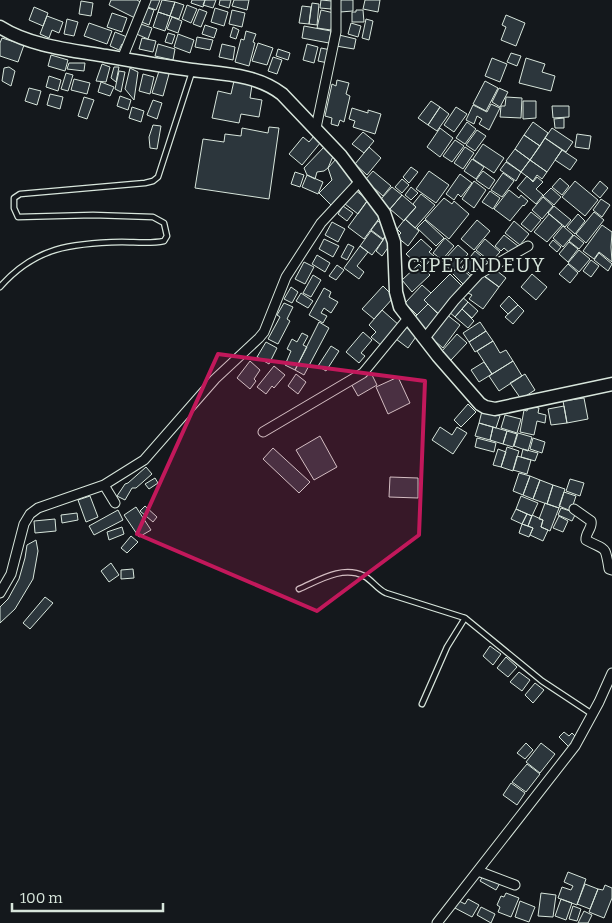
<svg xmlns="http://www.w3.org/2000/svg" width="612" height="923" font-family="Bitter,serif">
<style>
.building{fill:#2c363c;stroke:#d8e6dc}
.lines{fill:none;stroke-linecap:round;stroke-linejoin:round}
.lane-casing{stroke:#d8e6dc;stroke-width:7}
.street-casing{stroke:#d8e6dc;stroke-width:11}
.secondary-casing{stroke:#d8e6dc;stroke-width:15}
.lane{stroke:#14181c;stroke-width:4.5}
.street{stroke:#14181c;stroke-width:9}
.secondary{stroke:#14181c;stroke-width:12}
.marked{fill:#c2185b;fill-opacity:0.2;stroke:#c2185b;stroke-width:4;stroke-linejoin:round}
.labels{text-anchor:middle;stroke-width:4;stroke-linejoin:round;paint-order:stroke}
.quarter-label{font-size:20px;letter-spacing:1px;fill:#d8e6dc;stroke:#14181c}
</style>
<rect width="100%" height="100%" fill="#14181c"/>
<path class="building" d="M111,0H137L142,3L135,18L109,5Z
M148,0H160L156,10L145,6Z
M162,0L175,2L170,16L158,12Z
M192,0H205L203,7L191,3Z
M205,0H216L213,8L203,5Z
M220,0H231L229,8L219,5Z
M234,0H249L247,10L232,6Z
M321,0L332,1L331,9L320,8Z
M339,0H353V11L340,12Z
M365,0H380L378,12L363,9Z
M81,1L93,3L91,16L79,14Z
M175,2L184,5L179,19L170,16Z
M312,3L319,4L317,25L309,24Z
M187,5L197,9L191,23L182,19Z
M302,6L311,7L309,24L299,23Z
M34,7L48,13L43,26L29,20Z
M145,7L154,10L149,25L139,21Z
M215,8L228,12L224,26L211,22Z
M199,9L207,12L201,27L193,24Z
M232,10L245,13L242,27L229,24Z
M321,10L334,13L331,30L317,28Z
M356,10H363L364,22H352V12H356Z
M158,12L170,16L165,31L153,27Z
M112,13L127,18L122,32L107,27Z
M506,15L525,23L516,46L501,40L506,27L502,25Z
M47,16L63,22L59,33L52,30L49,38L40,34Z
M172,17L182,21L178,33L167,29Z
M67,19L78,22L74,36L64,34Z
M366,19L373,21L369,40L362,38Z
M89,23L112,31L107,44L84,36Z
M138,23L152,28L148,39L134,33Z
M351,23L361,26L358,37L348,34Z
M205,25L217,29L214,38L202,34Z
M304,26L331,31L329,43L302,38Z
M233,27L239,30L236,39L230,37Z
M246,31L256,34L253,42L255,43L249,66L235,62L241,39L244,40Z
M115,32L127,37L124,45L122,44L119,50L110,46Z
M168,33L175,35L172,44L165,42Z
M178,34L194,40L190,53L174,47Z
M339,35L356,39L354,49L336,46Z
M197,37L213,40L210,50L195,47Z
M2,38L24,45L18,62L0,56V43Z
M142,38L156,41L153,52L139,49Z
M258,43L273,48L267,65L252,61Z
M158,44L175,49L173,60L155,56Z
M222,44L235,47L233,60L219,57Z
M307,44L318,47L314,63L303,60Z
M321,48L331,50L328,63L318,61Z
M278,49L290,53L288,60L276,56Z
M511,53L521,56L517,66L507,62Z
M51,55L68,60L65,71L48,66Z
M273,57L282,60L277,74L268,71Z
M492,58L507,64L500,82L485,76Z
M526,58L545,64L542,72L555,76L551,91L519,83Z
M69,63H85L84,71L67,69Z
M102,64L110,67L106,82L96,81Z
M9,67L15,71L11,86L2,81L4,68Z
M114,67H119L116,82L111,78Z
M130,68L138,72L134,100L125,89Z
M119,71L125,72L121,92L115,89Z
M159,71L169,74L163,96L152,93Z
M66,73L73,75L68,91L61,89Z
M143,74L154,77L150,94L139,91Z
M49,76L61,80L58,91L46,87Z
M74,79L90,83L87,94L71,90Z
M337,80L349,83L346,94L350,96L344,122L340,120L338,126L331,124L332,118L325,116L332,84L336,86Z
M234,81L252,85L250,98L262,100L259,117L241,114L239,123L212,118L218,91L231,94Z
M485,81L498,88L486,111L473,104Z
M101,82L114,87L110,96L98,92Z
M29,88L41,91L37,105L25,101Z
M499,88L508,92L500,107L492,102Z
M50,94L63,97L60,109L47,105Z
M120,96L131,100L128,110L117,106Z
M84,97L94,100L87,119L78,116Z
M506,97L522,98L521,118L500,117L501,106H505Z
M153,100L162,103L157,119L147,115Z
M431,101L440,107L428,125L418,118Z
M523,101H536V118L523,119Z
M491,104L500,108L489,130L479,124L482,119L477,116L474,124L466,120L473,105L487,112Z
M552,106H569V117L553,118Z
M132,107L144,111L141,122L129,118Z
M440,107L449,114L437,131L428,125Z
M456,107L467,114L454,132L444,125Z
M352,108L368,113V110L381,114L375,134L353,127L355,121L349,119Z
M564,118V128H555L554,119Z
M467,122L476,129L465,144L456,138Z
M533,122L548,133L540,146L524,135Z
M153,125L161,126L157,149L150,148L149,137Z
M269,127L279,128L269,199L195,188L203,139L224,142L225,134L241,136L242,128L268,133Z
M440,128L453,138L440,157L427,147Z
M552,128L573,142L566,152L545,138Z
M477,130L486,136L475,151L466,145Z
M363,132L374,141L364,153L352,144Z
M577,134L591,136L589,149L575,147Z
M524,135L540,146L530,160L515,149Z
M314,136L321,142L302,165L289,154L303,137L309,142Z
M545,138L562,150L547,172L530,160Z
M455,140L464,146L452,162L443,156Z
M483,144L504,158L494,173L473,159Z
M325,146L334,154L328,168L324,171L317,172L315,179L307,175L304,168Z
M369,147L381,158L367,175L355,164Z
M465,147L474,153L463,169L454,163Z
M515,149L530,160L521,172L506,161Z
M562,150L577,160L570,170L555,160Z
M336,159L354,181L331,205L319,193L332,180L328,168Z
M472,159L484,167L476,179L464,171Z
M530,160L547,172L542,179L537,175L533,181L521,172Z
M506,162L521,172L516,181L500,170Z
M411,167L418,172L409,183L403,177Z
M373,171L391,186L383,196L365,180Z
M429,171L449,185L436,203L416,189Z
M483,171L495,180L489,189L476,180Z
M295,172L304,175L300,187L291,184Z
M503,173L514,181L502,197L491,190Z
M460,174L472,183L461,197L458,194L454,200L446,194Z
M307,175L323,182L318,194L302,187Z
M527,176L533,182L537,177L543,182L536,189L543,195L536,204L517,188Z
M560,178L569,186L562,195L552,187Z
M402,179L409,185L402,193L395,187Z
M474,181L486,190L474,208L462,199Z
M575,181L598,200L585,216L562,197Z
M600,181L608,188L600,198L592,191Z
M392,187L402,195L390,209L380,200Z
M411,187L418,193L411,200L405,195Z
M551,188L561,197L554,205L543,196Z
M355,190L368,200L358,214L345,204Z
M509,190L519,198L521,195L528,201L524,206L523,205L510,221L494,209Z
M490,191L500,198L493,209L482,202Z
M421,194L435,205L415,228L405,219L416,207L413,204Z
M402,195L416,207L404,221L390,209Z
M543,197L553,206L542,219L532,210Z
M444,198L452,204L454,201L469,214L449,239L425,219Z
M601,199L610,205L602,217L593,210Z
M367,201L383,213L364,239L348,227Z
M343,206L353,213L347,221L338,214Z
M554,206L571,220L565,227L548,213Z
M531,212L541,220L531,232L521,224Z
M594,212L604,220L586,243L576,234Z
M549,214L562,225L547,242L534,232Z
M578,214L585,221L575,234L567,227Z
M405,219L419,231L408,246L397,237L401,233L397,229Z
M425,220L444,238L436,246L417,228Z
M477,220L490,231L474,250L461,239Z
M378,221L390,230L383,239L371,230Z
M514,221L529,234L520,245L505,233Z
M332,222L345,229L338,242L325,235Z
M602,225L612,232L611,247L612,262L599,252L594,259L583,251Z
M563,226L573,235L563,247L553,238Z
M371,231L383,240L372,255L360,246Z
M504,235L518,246L511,254L504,248L501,251L495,246Z
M574,235L584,243L579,249L569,241Z
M385,237L392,242L382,256L376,251Z
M445,238L454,246L442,260L433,253Z
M324,239L339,246L333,257L319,249Z
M421,239L432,249L429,252L434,256L425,266L418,259L415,262L406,254Z
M485,239L500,252L491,262L476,250Z
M553,240L561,247L557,252L549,245Z
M569,242L578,249L568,262L559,254Z
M348,244L354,247L347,260L341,257Z
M458,245L468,254L453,272L442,262Z
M360,246L368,252L357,266L364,272L359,279L344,268Z
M579,250L590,259L579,272L568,263Z
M475,251L488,262L475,278L462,267Z
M599,253L612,264L608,271L594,260Z
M317,255L330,263L325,272L312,264Z
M591,260L599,266L591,277L583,271Z
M304,262L314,267L305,284L295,279Z
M419,264L430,275L412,292L402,280Z
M568,264L578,273L570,283L559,274Z
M337,265L344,270L336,280L329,276Z
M459,266L471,277L464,285L452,273Z
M492,267L506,278L499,287L485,277Z
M450,274L463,287L438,314L424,300Z
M482,274L499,287L483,309L469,299L472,295L468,293Z
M532,274L547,287L536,300L521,287Z
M313,275L321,280L311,297L303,293Z
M422,285L431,293L424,300L428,304L417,315L405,303Z
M383,286L394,297L374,319L362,309Z
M291,287L298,292L292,303L284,299Z
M324,288L331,292L329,297L338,302L331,313L324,308L321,313L327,316L323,323L309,315Z
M301,293L313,301L308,308L296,301Z
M461,296L468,302L455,317L448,311Z
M509,296L518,305L508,314L500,306Z
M468,302L478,311L472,318L462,309Z
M284,303L293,307L287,319L290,321L278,344L268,339L280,317L277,315Z
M428,304L441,316L427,331L414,318Z
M518,305L524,311L513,324L505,317Z
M462,309L474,321L468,328L455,317Z
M382,310L400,326L382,346L371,337L376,332L369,325Z
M446,314L460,325L443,348L429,336Z
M319,322L329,328L304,375L295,370Z
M480,322L486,331L469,342L463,333Z
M406,325L418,334L408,348L396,339Z
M486,331L493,341L475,352L469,342Z
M363,332L372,340L361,353L365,356L359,363L346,352Z
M302,333L308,336L303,345L307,347L295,370L285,365L291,351L287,349L292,339L297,342Z
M457,334L467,343L451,360L442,351Z
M493,341L500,353L506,350L513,361L492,374L477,351Z
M266,342L277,348L269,364L257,357Z
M331,346L339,351L326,371L318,366Z
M250,361L260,370L254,379L256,381L250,389L237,378Z
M513,361L522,376L499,391L489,376Z
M484,362L492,374L479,382L471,370Z
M274,366L285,375L274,388L272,386L266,394L257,387Z
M370,371L377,385L358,396L350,382Z
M296,374L306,382L298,394L288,386Z
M525,374L535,390L521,399L510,383Z
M398,377L410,403L388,414L376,387Z
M584,398L588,419L567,423L563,401Z
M468,404L476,412L461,427L454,420Z
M529,406L539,408L538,413L546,415L545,423L537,421L534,435L520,432L524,410L527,411Z
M564,406L567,423L551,425L548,409Z
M482,411L500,416L496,428L479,423Z
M505,415L521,419L517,433L501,428Z
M479,423L493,427L490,440L475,436Z
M440,427L452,435L457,427L467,433L453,454L432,440Z
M493,427L507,431L503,444L490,440Z
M507,431L517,434L513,447L503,444Z
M518,433L532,437L528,451L514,446Z
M320,436L337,467L314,480L296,450Z
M477,438L496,443L494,452L475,447Z
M533,438L545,442L542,453L530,449Z
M507,447L519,451L513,471L501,467Z
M273,448L310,482L299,493L263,459Z
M498,449L506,452L501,467L493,465Z
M523,449L538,453L535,461L521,457Z
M517,456L531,460L527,474L513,470Z
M146,467L152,474L136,488H132L125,500L117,496L125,484L128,483Z
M519,473L530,476L523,495L513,491Z
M530,476L540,480L533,499L523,495Z
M390,477L418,478V498L389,497Z
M155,478L158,483L149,489L145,484Z
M570,479L584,483L580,496L566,491Z
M540,480L553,485L547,504L533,499Z
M553,485L565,489L559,508L547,504Z
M564,492L576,496L571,511L559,506Z
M90,496L98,517L86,522L78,500Z
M521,496L538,503L532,516L516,509Z
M545,503L559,508L550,531L541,527L543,520L539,519Z
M145,506L157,517L153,522L140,511Z
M136,507L151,530L139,537L124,515Z
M561,508L576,513L572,521L558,515Z
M516,509L527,514L522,524L511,519Z
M118,510L123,520L94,535L89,526Z
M77,513L78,520L62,523L61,515Z
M527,514L532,516L528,526L522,524Z
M532,515L543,520L541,527L548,530L543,541L530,535L533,528L528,526Z
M559,516L568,521L563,532L553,528Z
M55,519L56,531L35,533L34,521Z
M522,524L533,528L529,537L519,533Z
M122,527L124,534L109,540L107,532Z
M131,536L138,542L127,553L121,548Z
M36,540L38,551L33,579L15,609L0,623V607L8,599L19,579L25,558L27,545Z
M111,563L119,575L109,582L101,571Z
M133,569L134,578L121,579V570Z
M45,597L53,603L30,629L23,623Z
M490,646L501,654L493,665L483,656Z
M506,657L517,667L508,677L497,668Z
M519,672L530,680L522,691L510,682Z
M535,683L544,690L533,703L525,695Z
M564,732L569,736L572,733L577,738L569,747L559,737Z
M526,743L533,750L525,759L517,753Z
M541,743L555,754L540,773L526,762Z
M527,764L540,774L526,792L512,782Z
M511,783L525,793L517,805L503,795Z
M568,872L586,879L577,905L558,898L562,887L571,890L573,886L564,882Z
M484,874L500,883L496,890L480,881Z
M585,884L598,889L590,909L577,904Z
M605,885L612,888V898L604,918L589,912L598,889L603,890Z
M506,893L519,898L511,917L498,912L500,907L497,905L501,896L504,897Z
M541,893L556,895L553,917L538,916Z
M468,899L479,905L472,917L453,907L457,900L465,904Z
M561,899L572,903L566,920L555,916Z
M520,901L535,907L529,922L515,917Z
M573,906L581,909L577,921L569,919Z
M481,907L495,914L491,923L477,915Z
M584,911L592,915L588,923H578Z"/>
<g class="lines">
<defs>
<path id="lane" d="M0,287C35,247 72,243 122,242C135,242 151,244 164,241L167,236L164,223L153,217L93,215L18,217L14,208V198L20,194L145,183L153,181L158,177L192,72
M299,589C318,581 342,565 364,576C372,580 377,589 386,593L465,618L542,681L592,714
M422,704L447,647L465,618"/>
<path id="street" d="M122,59L146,0
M316,128L336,32V0
M425,338L454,301L479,274L528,246
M263,432L363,373L409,317
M104,485L115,503
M574,509L591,521C593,528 585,533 586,540C606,551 605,544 609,569L612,570
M0,593L11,574L24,524L30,514L38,508L104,485L144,460L215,379L259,338L264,332L286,277L321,223L360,181
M478,871L515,885
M437,923L575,746L599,702L612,673"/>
<path id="secondary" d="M0,27C30,46 71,50 106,56C134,61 163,66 192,70C223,74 256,74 282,94L341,156L384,213L394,242L396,292L400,307L438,356L480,404L485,407L495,409L612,384"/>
</defs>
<use href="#lane" class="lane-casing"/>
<use href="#street" class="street-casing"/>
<use href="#secondary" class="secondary-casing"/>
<use href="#lane" class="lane"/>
<use href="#street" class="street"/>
<use href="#secondary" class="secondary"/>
</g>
<path class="marked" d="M218,354L425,381L419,535L317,611L137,534Z"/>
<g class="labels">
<g class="quarter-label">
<text x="476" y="272">CIPEUNDEUY</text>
</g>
</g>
<path d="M12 903v8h151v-8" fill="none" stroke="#d8e6dc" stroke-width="2.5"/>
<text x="20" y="903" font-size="15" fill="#d8e6dc" stroke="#14181c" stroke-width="4" paint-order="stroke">100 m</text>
</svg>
